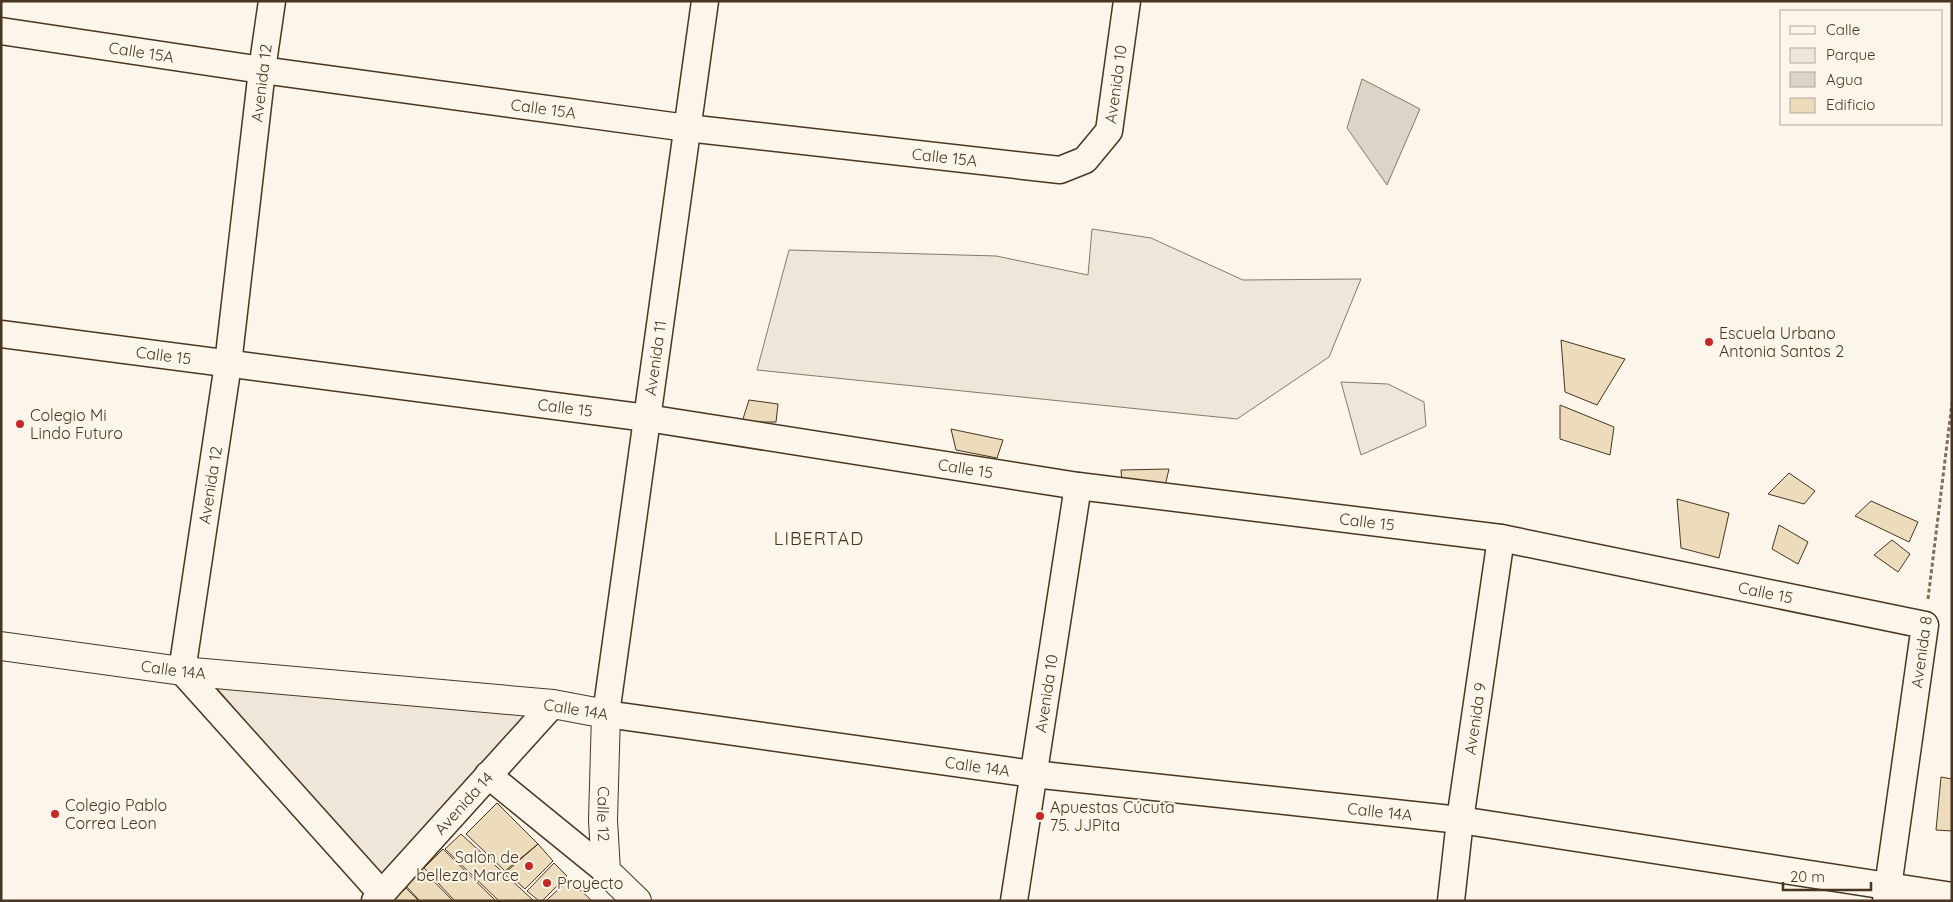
<svg xmlns="http://www.w3.org/2000/svg" width="1953" height="902" font-family="Quicksand,sans-serif">
<style>
.green{fill:#ede6d9;stroke:#887966}
.water{fill:#dcd4c6;stroke:#887966}
.building{fill:#ecdcbc;stroke:#4a3520}
.lines{fill:none;stroke-linecap:round;stroke-linejoin:round}
.street-casing{stroke:#4a3520;stroke-width:29}
.secondary-casing{stroke:#4a3520;stroke-width:30}
.path{stroke:#7f6f5c;stroke-width:3;stroke-dasharray:4 2.5;stroke-linecap:butt}
.street{stroke:#fbf6e9;stroke-width:26}
.secondary{stroke:#fbf6e9;stroke-width:28}
.poi-dot{fill:#c62828;stroke:#fbf6e9;stroke-width:2}
.labels{text-anchor:middle;stroke-width:4;stroke-linejoin:round;paint-order:stroke}
.street-label{font-size:16px;fill:#4a3520;stroke:#fbf6e9}
.poi-label{font-size:16px;fill:#4a3520;stroke:#fbf6e9;text-anchor:start}
.neighbourhood-label{font-size:18px;letter-spacing:1px;fill:#4a3520;stroke:#fbf6e9}
</style>
<rect width="100%" height="100%" fill="#fbf6e9"/>
<path class="green" d="M1092,229L1151,238L1243,280L1361,279L1329,357L1237,419L757,370L789,250L996,256L1088,275Z
M1341,382L1388,384L1424,402L1426,426L1361,455Z
M215,686L529,712L380,878Z"/>
<path class="water" d="M1362,79L1420,109L1387,185L1347,128Z"/>
<path class="building" d="M1561,340L1625,359L1597,405L1565,392Z
M749,400L778,404L776,422H742Z
M1560,405L1614,427L1610,455L1560,439Z
M951,429L1003,440L997,458L956,450Z
M1169,469L1165,486L1122,483L1121,470Z
M1789,473L1815,491L1804,504L1768,494Z
M1677,499L1729,513L1719,558L1681,548Z
M1871,501L1918,522L1909,542L1855,516Z
M1779,525L1808,542L1798,564L1772,549Z
M1892,540L1910,554L1898,572L1874,555Z
M1941,777L1952,779V831L1936,830Z
M497,803L538,844L506,872L466,834Z
M461,834L533,900L499,901L445,849Z
M538,844L553,861L525,889L505,871Z
M443,849L496,901H455L424,868Z
M554,863L567,876L542,901H539L527,891Z
M423,870L453,901H420L406,886Z
M569,879L592,901H546Z
M406,888L419,901H393Z"/>
<g class="lines">
<defs>
<g id="street">
<path d="M272,1L262,70L228,364L182,671L382,894"/>
<path id="s1" d="M705,1L606,714L1033,774L1460,820L1952,896"/>
<path id="s2" d="M1,31L262,70L687,128L1060,170L1085,160L1109,131L1127,1"/>
<path id="s3" d="M1,334L647,418L1078,486L1501,538L1925,625L1886,901"/>
<path d="M488,775L606,871"/>
<path id="s4" d="M375,901L553,704"/>
<path id="s5" d="M1014,901L1078,486"/>
<path id="s6" d="M1451,901L1460,820L1501,538"/>
</g>
<g id="secondary">
<path id="s7" d="M1,646L182,671L553,704L606,714L603,820L606,871L637,901"/>
</g>
</defs>
<use href="#street" class="street-casing"/>
<use href="#secondary" class="secondary-casing"/>
<path class="path" d="M1928,599L1952,403"/>
<use href="#street" class="street"/>
<use href="#secondary" class="secondary"/>
</g>
<g class="poi-dot">
<circle cx="1709" cy="342" r="5"/>
<circle cx="20" cy="424" r="5"/>
<circle cx="55" cy="814" r="5"/>
<circle cx="1040" cy="816" r="5"/>
<circle cx="529" cy="866" r="5"/>
<circle cx="547" cy="883" r="5"/>
</g>
<g class="labels">
<g class="street-label">
<text dy="6" stroke="none"><textPath href="#s2" startOffset="142">Calle 15A</textPath></text>
<text transform="translate(261 83) rotate(-83)" y="6">Avenida 12</text>
<text dy="6" stroke="none"><textPath href="#s2" startOffset="1180">Avenida 10</textPath></text>
<text dy="6" stroke="none"><textPath href="#s2" startOffset="548">Calle 15A</textPath></text>
<text dy="6" stroke="none"><textPath href="#s2" startOffset="952">Calle 15A</textPath></text>
<text dy="6" stroke="none"><textPath href="#s3" startOffset="164">Calle 15</textPath></text>
<text transform="translate(655 358) rotate(-82)" y="6">Avenida 11</text>
<text dy="6" stroke="none"><textPath href="#s3" startOffset="569">Calle 15</textPath></text>
<text dy="6" stroke="none"><textPath href="#s3" startOffset="974">Calle 15</textPath></text>
<text transform="translate(210 485) rotate(-81)" y="6">Avenida 12</text>
<text dy="6" stroke="none"><textPath href="#s3" startOffset="1379">Calle 15</textPath></text>
<text dy="6" stroke="none"><textPath href="#s3" startOffset="1784">Calle 15</textPath></text>
<text transform="translate(1921 652) rotate(-82)" y="6">Avenida 8</text>
<text dy="6" stroke="none"><textPath href="#s7" startOffset="174">Calle 14A</textPath></text>
<text dy="6" stroke="none"><textPath href="#s5" startOffset="210">Avenida 10</textPath></text>
<text transform="translate(576 709) rotate(9)" y="6">Calle 14A</text>
<text dy="6" stroke="none"><textPath href="#s6" startOffset="184">Avenida 9</textPath></text>
<text dy="6" stroke="none"><textPath href="#s1" startOffset="1095">Calle 14A</textPath></text>
<text dy="6" stroke="none"><textPath href="#s4" startOffset="132">Avenida 14</textPath></text>
<text dy="6" stroke="none"><textPath href="#s1" startOffset="1500">Calle 14A</textPath></text>
<text dy="6" stroke="none"><textPath href="#s7" startOffset="709">Calle 12</textPath></text>
</g>
<g class="poi-label">
<text x="1719" y="339">Escuela Urbano<tspan x="1719" dy="18">Antonia Santos 2</tspan></text>
<text x="30" y="421">Colegio Mi<tspan x="30" dy="18">Lindo Futuro</tspan></text>
<text x="65" y="811">Colegio Pablo<tspan x="65" dy="18">Correa Leon</tspan></text>
<text x="1050" y="813">Apuestas Cúcuta<tspan x="1050" dy="18">75. JJPita</tspan></text>
<text x="519" y="863" text-anchor="end">Salon de<tspan x="519" dy="18">belleza Marce</tspan></text>
<text x="557" y="889">Proyecto</text>
</g>
<g class="neighbourhood-label">
<text x="819" y="545">LIBERTAD</text>
</g>
</g>
<rect width="1953" height="902" fill="none" stroke="#4a3520" stroke-width="5"/>
<rect x="1780" y="10" width="162" height="115" fill="#fbf6e9" stroke="#b4a999"/>
<rect x="1790" y="26" width="25" height="8" fill="#fbf6e9" stroke="#b4a999"/>
<text x="1826" y="35" font-size="15" fill="#4a3520">Calle</text>
<rect x="1790" y="48" width="25" height="15" fill="#ede6d9" stroke="#b4a999"/>
<text x="1826" y="60" font-size="15" fill="#4a3520">Parque</text>
<rect x="1790" y="72" width="25" height="15" fill="#dcd4c6" stroke="#b4a999"/>
<text x="1826" y="85" font-size="15" fill="#4a3520">Agua</text>
<rect x="1790" y="98" width="25" height="15" fill="#ecdcbc" stroke="#b4a999"/>
<text x="1826" y="110" font-size="15" fill="#4a3520">Edificio</text>
<path d="M1783 882v8h88v-8" fill="none" stroke="#4a3520" stroke-width="2.5"/>
<text x="1790" y="882" font-size="15" fill="#4a3520" stroke="#fbf6e9" stroke-width="4" paint-order="stroke">20 m</text>
</svg>
